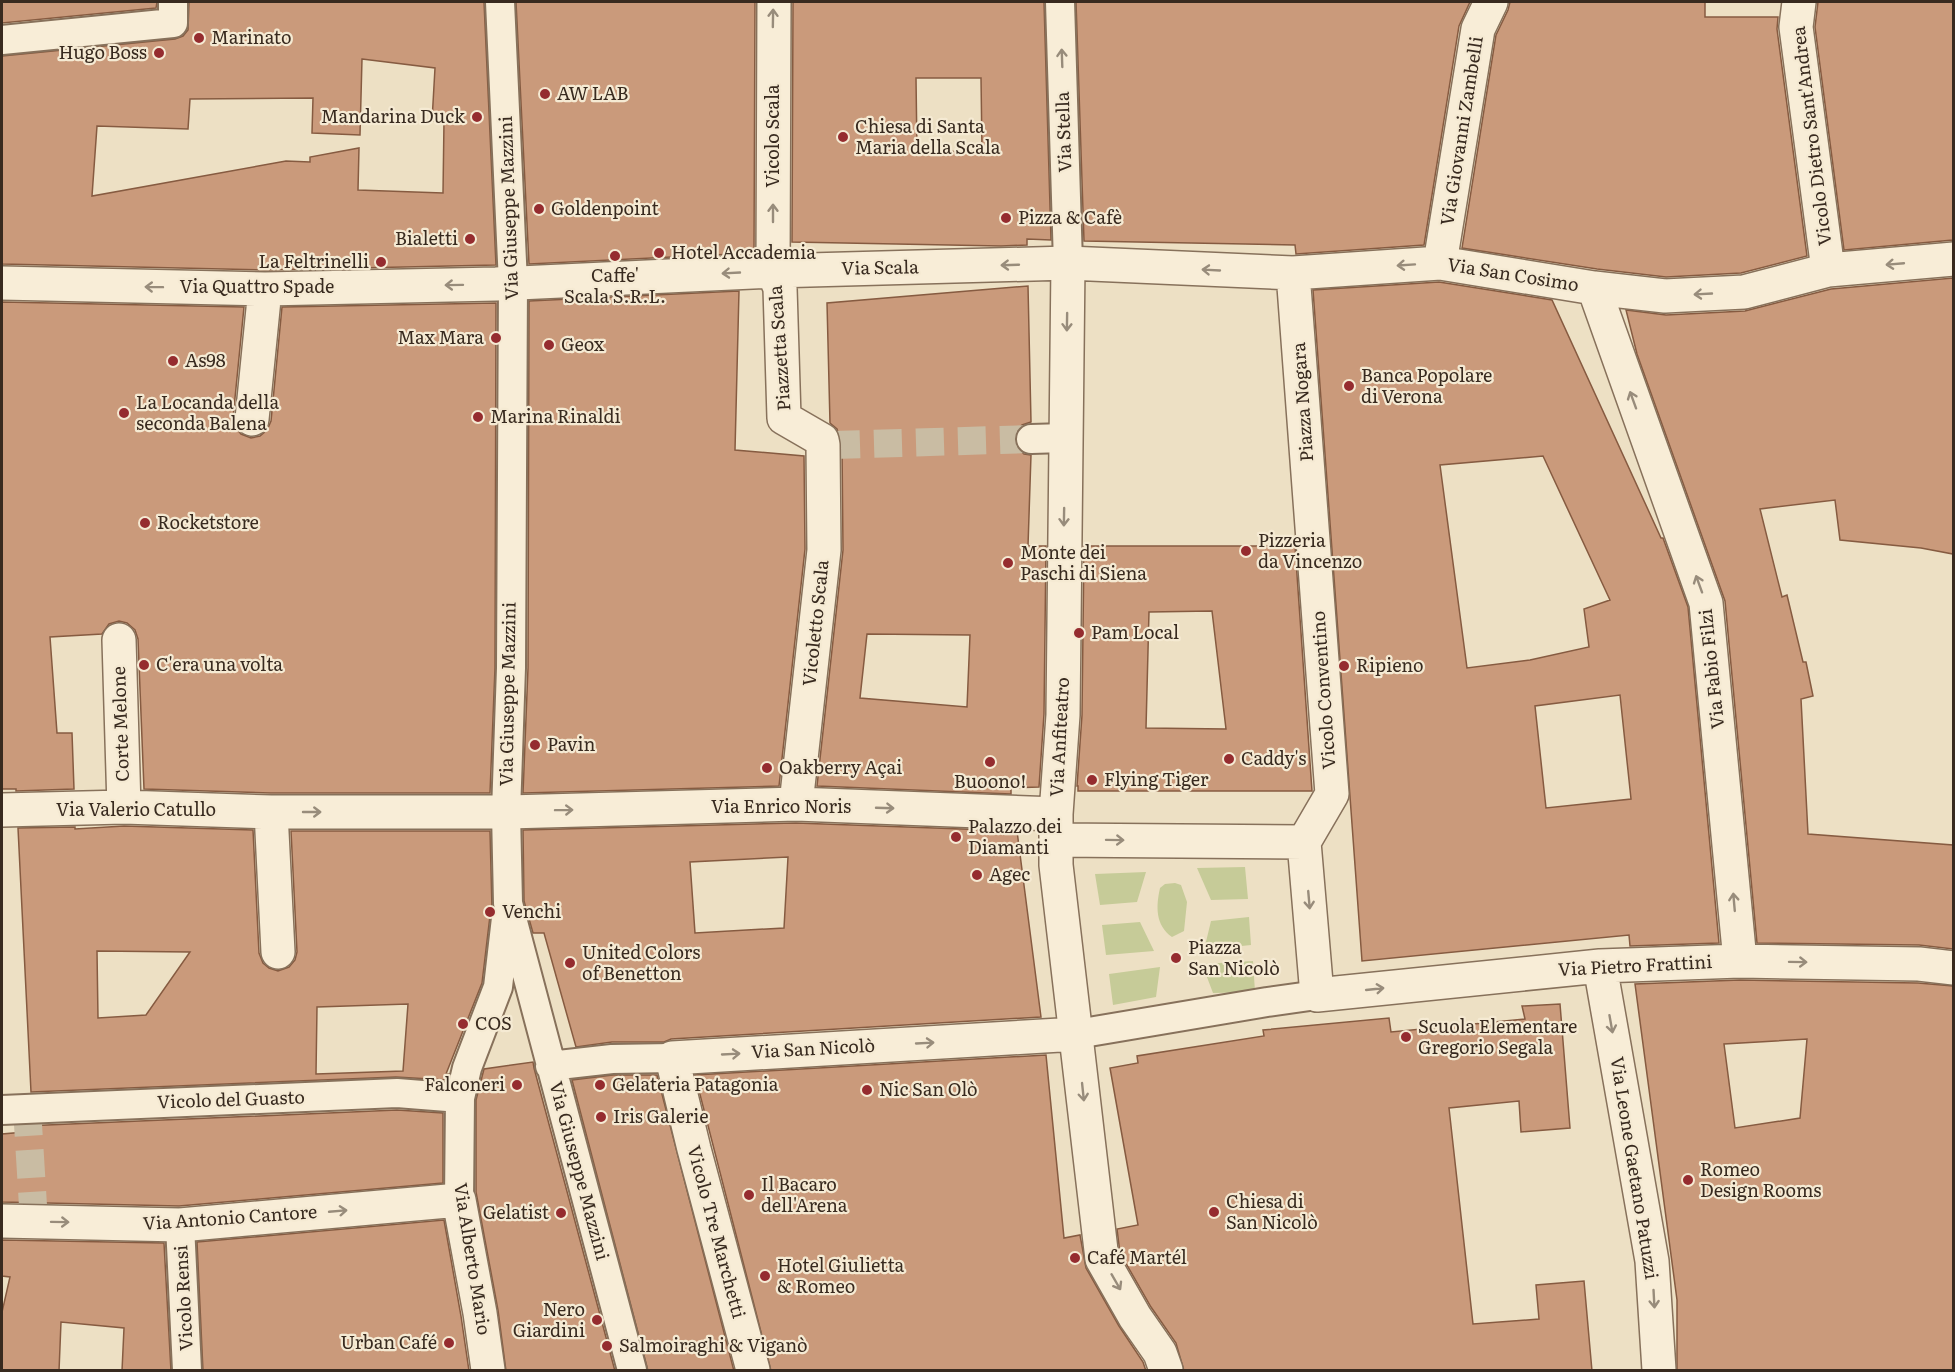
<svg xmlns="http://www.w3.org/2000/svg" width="1955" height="1372" font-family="Literata,serif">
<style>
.green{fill:#c6cb98}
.building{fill:#ca9a7b;stroke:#865b41;stroke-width:1.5;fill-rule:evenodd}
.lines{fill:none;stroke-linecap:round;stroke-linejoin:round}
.pedestrian-tunnel{stroke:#c9bca3;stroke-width:28;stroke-dasharray:28 14;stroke-linecap:butt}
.pedestrian-casing{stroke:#87715b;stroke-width:32}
.minor-casing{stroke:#87715b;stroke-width:36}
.pedestrian{stroke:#f8edd7;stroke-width:28}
.minor{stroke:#f8edd7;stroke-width:33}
.oneway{stroke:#988c7b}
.poi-dot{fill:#952c2f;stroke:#f5ead3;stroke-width:2}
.labels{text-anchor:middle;stroke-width:4.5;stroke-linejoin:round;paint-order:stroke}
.poi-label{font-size:18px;fill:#382a1f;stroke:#f5ead3;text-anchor:start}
.street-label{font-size:18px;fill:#382a1f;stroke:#f5ead3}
</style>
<rect width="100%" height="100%" fill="#ede0c4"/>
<path class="green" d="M1245,867L1248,899L1211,900L1197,868Z
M1146,872L1137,902L1100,905L1095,874Z
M1175,883L1181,885L1187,902L1184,931L1172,937C1155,925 1156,906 1160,888L1165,884Z
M1249,917L1251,945L1204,950L1211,921Z
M1140,922L1154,951L1106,955L1102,925Z
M1253,961L1255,992L1213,993L1202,964Z
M1160,967L1156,997L1113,1005L1109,974Z"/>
<path class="building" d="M2,2H157L156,8L2,23Z
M189,2H484L496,265L265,270L2,264V56L175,39L183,36L188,30ZM362,59L435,68L432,121H444L443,193L358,190L359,148L310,157V162L286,161L92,196L97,126L188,129L190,99L313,98L312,133L360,135Z
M516,2H755L754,253L529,264Z
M793,2H1044L1051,240L1027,239V245L1001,246L792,242ZM916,78H981L982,151L917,152Z
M1076,2H1470L1459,26L1424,245L1296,254L1295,245L1084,241Z
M1510,2H1705V17H1778L1777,29L1807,256L1741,273L1666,277L1597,269L1462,248L1496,35L1508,10Z
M1818,2H1953V240L1844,250L1815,27Z
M1953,278V554L1921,548L1840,540L1835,500L1760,509L1782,597L1787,595L1803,662H1806L1813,696L1801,699L1808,834L1953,845V949L1919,945L1757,943L1725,601L1637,354L1626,310L1666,315L1745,311L1831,289Z
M1439,282L1552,300L1661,538H1663L1688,607L1719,943L1630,946L1629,935L1362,961L1313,290ZM1543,456L1610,600L1584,609L1589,647L1530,660L1467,668L1440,465ZM1620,695L1631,799L1546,808L1535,706Z
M1028,286L1031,422L1022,425L1017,431L1015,439L1017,448L1024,454L1031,455L1028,546H1046L1044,714L1039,787L1011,788V794L817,786L843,550L842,445L837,429L830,423L827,303ZM867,634L970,635L967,707L860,698Z
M739,291L735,450L804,456L805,549L779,786L523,793L528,668L529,301Z
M2,302L244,307L233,418L235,427L241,434L251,438L260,436L267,430L271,421L282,307L496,303L495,668L490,793H271L144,789L138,639L135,630L127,623L119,621L109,624L102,634L50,637L57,733H72L74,789L16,791V789H2Z
M1084,546H1295L1312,791H1078V786H1077L1082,715ZM1212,611L1226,729L1146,728L1149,612Z
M796,823L1017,831L1041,1017L671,1039L664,1042H612L576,1047L544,933H533L524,901L523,830ZM788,857L784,928L695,933L690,862Z
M124,826L253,830L259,953L263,963L269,968L278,971L289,967L295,960L297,952L291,831H490L492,909L490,916L482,983L446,1074H449L447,1080L396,1077L31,1092L18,828L75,827V829ZM97,951L190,952L146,1015L98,1018ZM408,1004L403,1071L316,1074L317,1007Z
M1740,980L1918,983L1953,986V1371H1677V1300L1635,984ZM1807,1039L1800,1118L1735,1128L1724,1044Z
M1560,1004L1570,1128L1521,1132L1519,1101L1449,1108L1473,1324L1539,1319L1536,1285L1584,1281L1592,1371H1184L1176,1343L1151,1307L1120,1253L1117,1229L1138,1225L1110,1068L1138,1063L1137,1056L1264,1036L1263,1030L1389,1018L1391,1032L1525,1019L1522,1006Z
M1046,1055L1064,1238L1080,1235L1086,1268L1119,1326L1143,1362L1146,1371H771L695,1075Z
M533,1062L534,1068L615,1371H506L498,1310L476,1192V1100L484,1069Z
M613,1075H657L734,1371H648L572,1080Z
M397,1110L443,1113V1183L179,1206L2,1202V1134L25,1132L24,1126Z
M444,1220L461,1316L469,1371H203L197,1242Z
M2,1240L164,1243L171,1371H122L124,1328L61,1322L59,1371H2V1312L10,1277L2,1276Z"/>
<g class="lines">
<path class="pedestrian-tunnel" d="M832,445L1031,439
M27,1108L34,1222"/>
<defs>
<path id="pedestrian" d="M500,2L513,283L511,668L506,812L508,903L632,1370
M1060,2L1068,263
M2,40L173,23V2
M1031,439L1065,438
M1077,1034L1267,1002L1317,995
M550,1066L612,1059L672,1058
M2,1110L397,1093L460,1098
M459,1200L460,1098L467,1068L498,987L506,918
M180,1225L187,1370"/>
<path id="minor" d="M774,2L773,271L780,288L784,418L822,440L823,445L824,550L796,804
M1799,2L1796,27L1828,270
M1068,263L1063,715L1056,814V865L1102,1259L1135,1317L1160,1353L1166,1370
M1440,263L1478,29L1491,2
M1293,273L1332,794L1304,842
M2,283L265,289L496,284L773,271L1068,263L1293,273L1440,263L1594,288L1665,296L1744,292L1828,270L1954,259
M1594,288L1706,603L1740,961
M252,419L265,289
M119,640L124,807
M2,810L124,807L271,812H506L796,804L1056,814
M271,812L278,952
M1056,840L1304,842
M1304,842L1317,995L1600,966L1740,961L1919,964L1954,968
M1600,966L1652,1261L1659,1370
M2,1221L180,1225L459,1200L480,1313L488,1370
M753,1370L694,1149L672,1058L1077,1034"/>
</defs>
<use href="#pedestrian" class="pedestrian-casing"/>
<use href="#minor" class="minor-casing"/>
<use href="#pedestrian" class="pedestrian"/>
<use href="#minor" class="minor"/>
</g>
<defs><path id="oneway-shaft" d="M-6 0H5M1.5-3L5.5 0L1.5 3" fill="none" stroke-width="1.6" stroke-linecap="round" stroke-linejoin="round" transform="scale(1.5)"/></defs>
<g class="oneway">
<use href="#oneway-shaft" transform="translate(773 18) rotate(-89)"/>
<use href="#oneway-shaft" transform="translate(1062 58) rotate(-92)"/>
<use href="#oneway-shaft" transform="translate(773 213) rotate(-90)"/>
<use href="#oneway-shaft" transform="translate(1895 264) rotate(175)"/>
<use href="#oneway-shaft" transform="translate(1010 265) rotate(178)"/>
<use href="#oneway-shaft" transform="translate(1406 265) rotate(176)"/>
<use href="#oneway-shaft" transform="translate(1211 270) rotate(-177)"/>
<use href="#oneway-shaft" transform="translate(731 273) rotate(177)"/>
<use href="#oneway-shaft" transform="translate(454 285) rotate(179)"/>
<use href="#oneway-shaft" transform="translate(154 287) rotate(-179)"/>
<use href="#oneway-shaft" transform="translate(1703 294) rotate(177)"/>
<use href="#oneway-shaft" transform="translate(1067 322) rotate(91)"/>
<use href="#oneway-shaft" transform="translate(1633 400) rotate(-110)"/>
<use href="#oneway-shaft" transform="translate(1064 517) rotate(91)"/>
<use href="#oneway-shaft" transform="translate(1699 584) rotate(-110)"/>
<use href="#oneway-shaft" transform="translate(885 808) rotate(2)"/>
<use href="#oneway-shaft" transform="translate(564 810) rotate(-1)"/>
<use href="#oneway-shaft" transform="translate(312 812)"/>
<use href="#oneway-shaft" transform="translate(1115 840) rotate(1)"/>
<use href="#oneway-shaft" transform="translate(1309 900) rotate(85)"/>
<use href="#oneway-shaft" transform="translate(1734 902) rotate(-95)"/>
<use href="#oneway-shaft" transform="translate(1798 962) rotate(1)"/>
<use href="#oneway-shaft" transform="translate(1375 989) rotate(-6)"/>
<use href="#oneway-shaft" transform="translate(1611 1024) rotate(80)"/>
<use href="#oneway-shaft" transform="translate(925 1043) rotate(-3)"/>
<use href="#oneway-shaft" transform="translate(731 1054) rotate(-3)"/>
<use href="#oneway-shaft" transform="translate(1083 1092) rotate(84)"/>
<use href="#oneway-shaft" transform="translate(338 1211) rotate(-5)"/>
<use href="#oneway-shaft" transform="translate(60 1222) rotate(1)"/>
<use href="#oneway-shaft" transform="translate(1116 1282) rotate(60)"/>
<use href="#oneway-shaft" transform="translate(1654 1299) rotate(87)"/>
</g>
<g class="poi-dot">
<circle cx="199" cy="38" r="6"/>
<circle cx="159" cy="53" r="6"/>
<circle cx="545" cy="94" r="6"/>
<circle cx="477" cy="117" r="6"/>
<circle cx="843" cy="137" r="6"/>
<circle cx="539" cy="209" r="6"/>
<circle cx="1006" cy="218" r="6"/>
<circle cx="470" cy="239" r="6"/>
<circle cx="659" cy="253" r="6"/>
<circle cx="615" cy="256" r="6"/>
<circle cx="381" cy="262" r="6"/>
<circle cx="496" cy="338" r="6"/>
<circle cx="549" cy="345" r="6"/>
<circle cx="173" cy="361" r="6"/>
<circle cx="1349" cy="386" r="6"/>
<circle cx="124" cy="413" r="6"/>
<circle cx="478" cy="417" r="6"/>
<circle cx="145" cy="523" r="6"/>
<circle cx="1246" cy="551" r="6"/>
<circle cx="1008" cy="563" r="6"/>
<circle cx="1079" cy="633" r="6"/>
<circle cx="144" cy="665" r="6"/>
<circle cx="1344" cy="666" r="6"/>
<circle cx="535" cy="745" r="6"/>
<circle cx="1229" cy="759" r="6"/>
<circle cx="990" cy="762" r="6"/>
<circle cx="767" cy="768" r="6"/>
<circle cx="1092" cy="780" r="6"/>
<circle cx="956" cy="837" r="6"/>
<circle cx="977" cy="875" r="6"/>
<circle cx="490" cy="912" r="6"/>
<circle cx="1176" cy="958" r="6"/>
<circle cx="570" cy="963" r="6"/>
<circle cx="463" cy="1024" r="6"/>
<circle cx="1406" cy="1037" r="6"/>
<circle cx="517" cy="1085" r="6"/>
<circle cx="600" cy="1085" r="6"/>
<circle cx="867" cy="1090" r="6"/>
<circle cx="601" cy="1117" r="6"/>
<circle cx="1688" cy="1180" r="6"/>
<circle cx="749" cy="1195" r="6"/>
<circle cx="1214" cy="1212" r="6"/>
<circle cx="561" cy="1213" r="6"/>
<circle cx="1075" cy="1258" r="6"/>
<circle cx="765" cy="1276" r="6"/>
<circle cx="597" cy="1320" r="6"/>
<circle cx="449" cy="1343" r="6"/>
<circle cx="607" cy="1346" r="6"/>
</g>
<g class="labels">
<g class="poi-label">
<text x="211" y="44">Marinato</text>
<text x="147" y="59" text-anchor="end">Hugo Boss</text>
<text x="557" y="100">AW LAB</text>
<text x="465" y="123" text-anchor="end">Mandarina Duck</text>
<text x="855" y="133">Chiesa di Santa<tspan x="855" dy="21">Maria della Scala</tspan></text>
<text x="551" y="215">Goldenpoint</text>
<text x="1018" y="224">Pizza &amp; Cafè</text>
<text x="458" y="245" text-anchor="end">Bialetti</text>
<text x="671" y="259">Hotel Accademia</text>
<text x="369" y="268" text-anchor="end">La Feltrinelli</text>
<text x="615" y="282" text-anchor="middle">Caffe'<tspan x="615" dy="21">Scala S.R.L.</tspan></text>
<text x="484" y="344" text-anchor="end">Max Mara</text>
<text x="561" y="351">Geox</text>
<text x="185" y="367">As98</text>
<text x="1361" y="382">Banca Popolare<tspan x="1361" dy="21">di Verona</tspan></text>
<text x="136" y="409">La Locanda della<tspan x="136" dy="21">seconda Balena</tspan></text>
<text x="490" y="423">Marina Rinaldi</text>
<text x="157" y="529">Rocketstore</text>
<text x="1258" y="547">Pizzeria<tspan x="1258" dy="21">da Vincenzo</tspan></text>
<text x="1020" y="559">Monte dei<tspan x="1020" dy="21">Paschi di Siena</tspan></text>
<text x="1091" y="639">Pam Local</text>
<text x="156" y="671">C'era una volta</text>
<text x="1356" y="672">Ripieno</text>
<text x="547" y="751">Pavin</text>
<text x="1241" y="765">Caddy's</text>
<text x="779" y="774">Oakberry Açai</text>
<text x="1104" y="786">Flying Tiger</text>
<text x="990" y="788" text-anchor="middle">Buoono!</text>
<text x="968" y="833">Palazzo dei<tspan x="968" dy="21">Diamanti</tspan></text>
<text x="989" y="881">Agec</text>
<text x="502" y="918">Venchi</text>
<text x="1188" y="954">Piazza<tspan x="1188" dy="21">San Nicolò</tspan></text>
<text x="582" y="959">United Colors<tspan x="582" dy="21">of Benetton</tspan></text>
<text x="475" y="1030">COS</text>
<text x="1418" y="1033">Scuola Elementare<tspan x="1418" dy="21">Gregorio Segala</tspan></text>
<text x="505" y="1091" text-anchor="end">Falconeri</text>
<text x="612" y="1091">Gelateria Patagonia</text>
<text x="879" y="1096">Nic San Olò</text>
<text x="613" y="1123">Iris Galerie</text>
<text x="1700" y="1176">Romeo<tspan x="1700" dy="21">Design Rooms</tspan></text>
<text x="761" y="1191">Il Bacaro<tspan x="761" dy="21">dell'Arena</tspan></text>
<text x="1226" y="1208">Chiesa di<tspan x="1226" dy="21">San Nicolò</tspan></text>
<text x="549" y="1219" text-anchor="end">Gelatist</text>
<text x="1087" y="1264">Café Martél</text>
<text x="777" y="1272">Hotel Giulietta<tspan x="777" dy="21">&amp; Romeo</tspan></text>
<text x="585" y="1316" text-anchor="end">Nero<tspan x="585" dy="21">Giardini</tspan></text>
<text x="437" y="1349" text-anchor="end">Urban Café</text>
<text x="619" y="1352">Salmoiraghi &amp; Viganò</text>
</g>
<g class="street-label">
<text transform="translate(1462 131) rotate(-81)" y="6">Via Giovanni Zambelli</text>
<text transform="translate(1064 132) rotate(-92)" y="6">Via Stella</text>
<text transform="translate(773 136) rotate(-90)" y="6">Vicolo Scala</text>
<text transform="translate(1812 136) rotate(-97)" y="6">Vicolo Dietro Sant'Andrea</text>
<text transform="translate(509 208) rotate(-92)" y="6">Via Giuseppe Mazzini</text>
<text transform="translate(880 268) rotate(-1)" y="6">Via Scala</text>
<text transform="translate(1513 275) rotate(9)" y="6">Via San Cosimo</text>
<text x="257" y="293">Via Quattro Spade</text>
<text transform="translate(780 348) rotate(-94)" y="6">Piazzetta Scala</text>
<text transform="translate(1303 402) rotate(-94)" y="6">Piazza Nogara</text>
<text transform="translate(816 623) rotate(-84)" y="6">Vicoletto Scala</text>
<text transform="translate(1712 669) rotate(-96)" y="6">Via Fabio Filzi</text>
<text transform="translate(1324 690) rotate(-94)" y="6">Vicolo Conventino</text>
<text transform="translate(508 694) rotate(-89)" y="6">Via Giuseppe Mazzini</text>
<text transform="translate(121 724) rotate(-92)" y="6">Corte Melone</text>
<text transform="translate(1060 737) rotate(-87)" y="6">Via Anfiteatro</text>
<text x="781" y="813">Via Enrico Noris</text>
<text x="136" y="816">Via Valerio Catullo</text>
<text transform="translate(1635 966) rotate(-3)" y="6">Via Pietro Frattini</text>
<text transform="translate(813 1049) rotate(-3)" y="6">Via San Nicolò</text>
<text transform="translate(231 1100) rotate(-2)" y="6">Vicolo del Guasto</text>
<text transform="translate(1634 1168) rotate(81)" y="6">Via Leone Gaetano Patuzzi</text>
<text transform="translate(579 1171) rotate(75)" y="6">Via Giuseppe Mazzini</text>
<text transform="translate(230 1218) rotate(-4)" y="6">Via Antonio Cantore</text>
<text transform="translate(716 1232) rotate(75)" y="6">Vicolo Tre Marchetti</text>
<text transform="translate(472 1259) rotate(81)" y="6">Via Alberto Mario</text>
<text transform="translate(184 1298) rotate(-93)" y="6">Vicolo Rensi</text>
</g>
</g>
<rect width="1955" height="1372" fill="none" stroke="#382a1f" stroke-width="6"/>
</svg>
